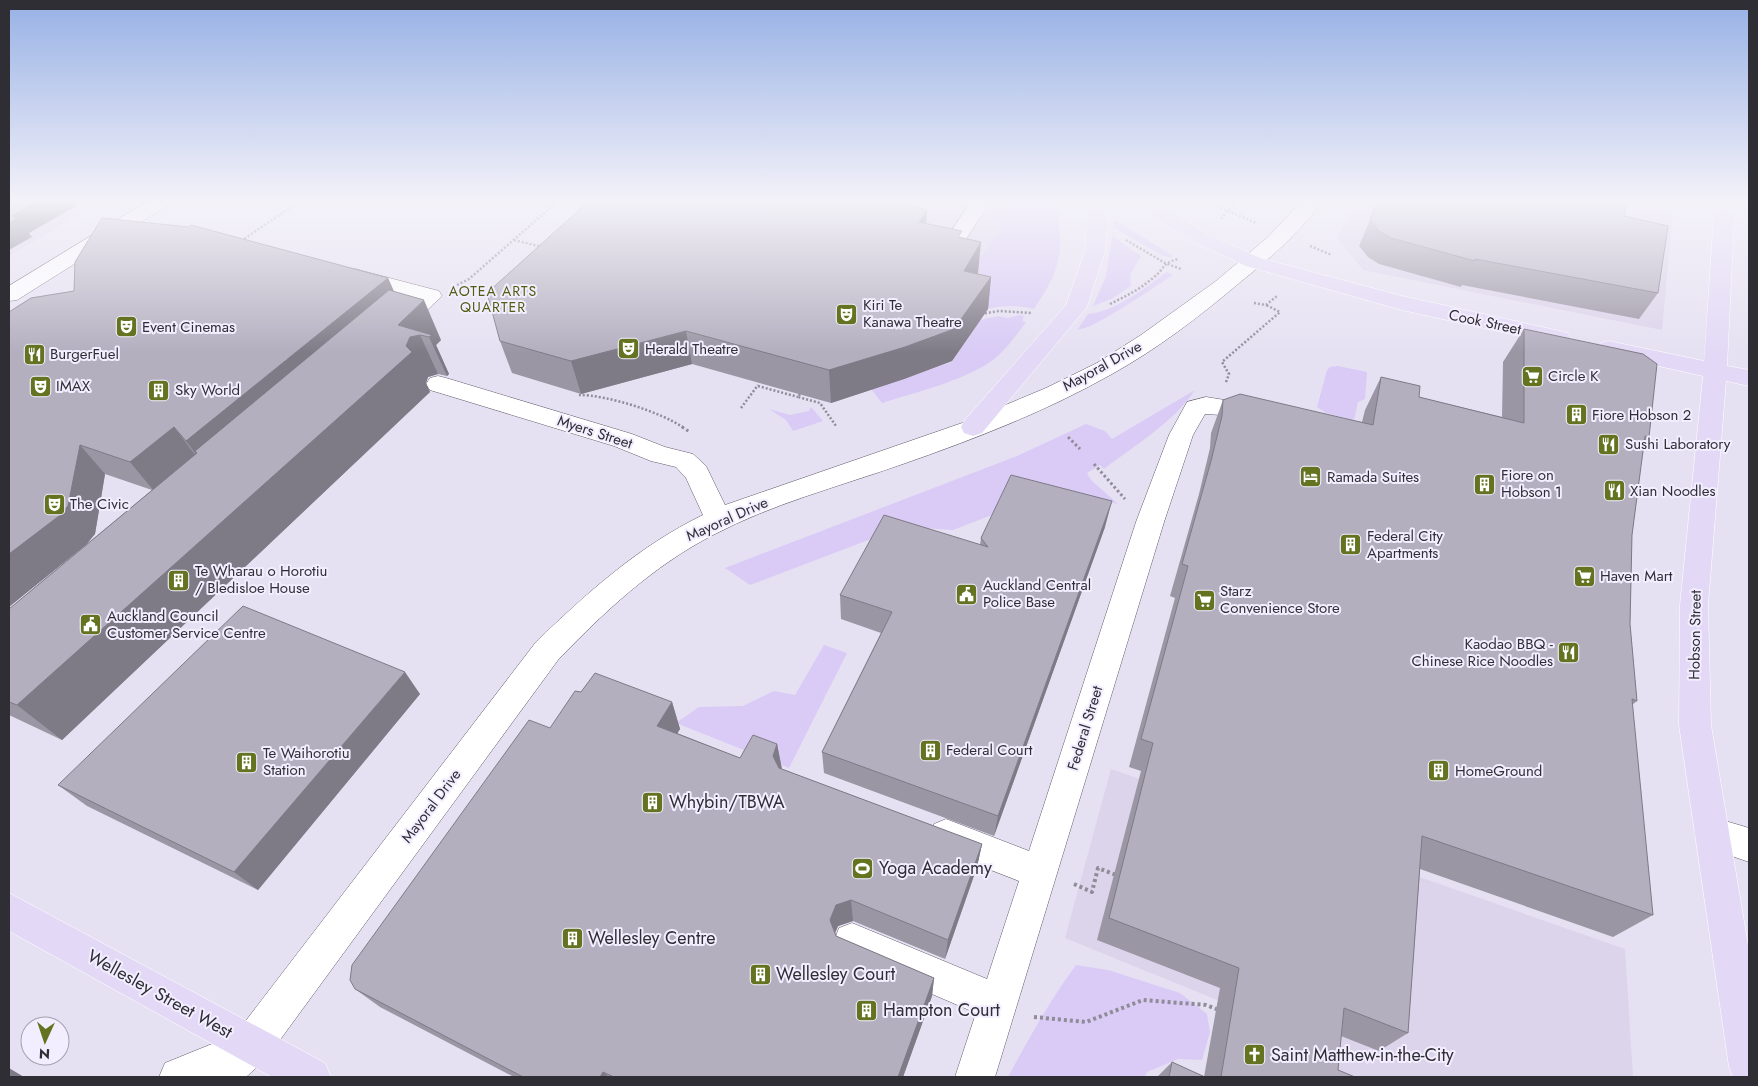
<svg xmlns="http://www.w3.org/2000/svg" width="1758" height="1086" font-family="Jost,sans-serif">
<style>
.built{fill:#dcd4eb}
.green{fill:#d9cbf6}
.lines{fill:none;stroke-linecap:round;stroke-linejoin:round}
.minor-casing{stroke:#615c6a;stroke-width:1}
.major-casing{stroke:#fff;stroke-width:1}
.path-far2{stroke:#8f8b97;stroke-width:2.5;stroke-dasharray:2 2;stroke-linecap:butt}
.path-far1{stroke:#8f8b97;stroke-width:3;stroke-dasharray:2.5 2.5;stroke-linecap:butt}
.path{stroke:#8f8b97;stroke-width:4;stroke-dasharray:3 3;stroke-linecap:butt}
.minor{fill:#fff;fill-rule:evenodd}
.major{fill:#e3d9f6;fill-rule:evenodd}
.wall{fill:#9b96a4}
.shaded-wall{fill:#7e7a86}
.building{fill:#b4afbf;stroke:#7e7a86}
.labels{text-anchor:middle;stroke-width:4;stroke-linejoin:round;paint-order:stroke}
.far-neighbourhood-label{font-size:14px;letter-spacing:1px;fill:#505e10;stroke:#f3eeff}
.poi-label{font-size:15px;fill:#302e35;stroke:#f3eeff;text-anchor:start}
.street-label{font-size:15px;fill:#302e35;stroke:#f3eeff}
.near-poi-label{font-size:18px;fill:#302e35;stroke:#f3eeff;text-anchor:start}
.near-street-label{font-size:18px;fill:#302e35;stroke:#f3eeff}
</style>
<rect width="100%" height="100%" fill="#e6e1f2"/>
<path class="built" d="M9,201H97L94,205L9,256Z
M913,201H1000L991,217L1001,228L979,261L896,234L918,202Z
M1358,201H1674L1662,330L1363,270L1337,238Z
M1111,769L1625,949L1633,1077H1332L1335,1048L1065,938Z"/>
<path class="green" d="M1000,201H1055C1065,251 1062,267 1034,309C1018,305 1003,305 987,309L978,275L979,261L1001,228L991,217Z
M1117,221L1173,256L1171,258L1161,255L1116,229L1113,227L1114,222Z
M1112,236L1141,256L1130,275L1131,286L1111,299L1093,306L1106,276Z
M1167,272L1173,275C1159,284 1088,333 1078,329L1088,314C1117,311 1144,288 1167,272Z
M1020,315L1024,316L1022,321L1026,322C1016,336 1004,352 990,362C960,382 916,392 882,403L871,389L952,362L980,320L998,316L1007,318Z
M1338,366L1367,372L1365,399L1358,402L1354,420L1326,413L1317,407L1327,370L1330,367Z
M1195,390C1173,423 1135,445 1104,469L1100,465L1087,473L1091,480L1118,504L1057,487L1006,496L997,513L953,530L922,528L879,536L750,585L725,568L1017,456L1086,424L1105,431L1112,439Z
M811,407L823,421L793,431L786,420L769,409L790,415L809,411Z
M824,645L847,653L789,768L676,723L699,707L743,706L774,691L795,695Z
M1076,965L1108,970L1180,993L1207,1014L1210,1032L1202,1060L1178,1059L1147,1072L1145,1077H1008C1029,1038 1050,1000 1076,965Z"/>
<g class="lines">
<defs>
<path id="minor" d="M148,201H171L168,205L17,300L9,301V286Z
M971,201H991L962,245L955,247L948,245L945,241Z
M1302,201H1322C1300,233 1268,260 1238,284C1199,317 1157,349 1112,374C1045,412 972,440 900,465C837,487 772,504 713,535C653,566 604,612 558,660L266,1059L246,1077H159L165,1063L234,1035L238,1031L536,642C587,593 639,546 703,515L686,478L676,467L651,461L614,446L430,390L426,384L430,378L438,376L446,378L632,434L665,447L693,454L706,466L725,505L965,422L1046,388L1097,363L1141,335L1216,281L1268,237Z
M355,269L439,291L442,296L405,331L397,333L389,331L386,326L415,298L348,279L344,275L348,271Z
M1206,397L1231,401L1234,407L1231,413L1222,415L1205,414L1193,435L1164,522L995,1077H955L976,1013L839,954L834,941L839,928L852,923L987,979L1019,881L934,848L929,836L934,824L946,819L1029,851L1136,522L1169,435L1187,402Z
M1712,817L1749,828V862L1700,845L1695,833L1700,821Z"/>
<path id="major" d="M1089,201H1109L1105,251L1087,307L982,433L973,436L964,433L961,427L964,421L1066,305L1085,251Z
M1129,201H1153L1208,234L1260,258L1402,296L1560,331L1568,333L1571,338L1568,343L1560,345L1402,310L1246,266L1194,242L1132,205Z
M1715,201H1735L1727,366L1749,370V386L1726,381L1708,605L1711,725L1749,951V1077H1733L1729,1067L1679,725L1680,605L1703,376L1609,355L1601,353L1598,348L1601,343L1609,341L1704,361Z
M9,893L325,1063L331,1077H272L9,931Z"/>
</defs>
<use href="#minor" class="minor-casing"/>
<use href="#major" class="major-casing"/>
<path class="path-far2" d="M1206,201L1256,223
M1221,219L1236,201
M514,240L542,247
M1126,240L1165,263L1181,269
M241,241L300,201
M1310,246L1332,255
M457,285L469,279L558,201
M1254,303L1266,305L1277,296
M1110,304C1126,296 1141,289 1154,277C1166,268 1160,264 1178,259
M981,314L999,311L1032,313
M1226,382L1229,374L1222,362L1280,312L1266,305
M758,386L798,397
M800,394L798,397L820,403L836,426
M579,395C607,395 661,412 684,428
M741,408L758,385"/>
<path class="path-far1" d="M682,427L690,432
M1068,437L1080,449
M1094,464L1125,499"/>
<path class="path" d="M1074,884L1092,892L1098,868L1116,875
M1034,1017L1086,1022L1143,1000L1206,1005L1219,1010"/>
<use href="#minor" class="minor"/>
<use href="#major" class="major"/>
</g>
<path class="wall" d="M1378,201L1624,216L1658,293L1639,319L1462,285L1461,287L1379,264L1368,257L1359,246Z
M927,211L926,223L961,238L978,274L991,277L988,309L952,361L904,379L831,403L692,364L581,394L512,373L500,341Z
M388,278L394,292L441,340L436,345L449,374L447,376L438,374L428,377L426,383L430,392L62,740L9,715V609L152,490L105,474L95,534L9,607L74,291Z
M1524,329L1649,437L1644,442L1632,535L1630,624L1637,701L1632,705L1653,915L1613,937L1420,869L1408,1033L1379,1051L1341,1036L1338,1070L1355,1077H1157L1172,1062L1204,1077L1220,988L1097,940L1141,771L1129,767L1175,598L1170,596L1199,494L1210,448L1211,433L1223,400L1362,422L1365,410L1381,377L1419,397L1502,417L1503,362Z
M1105,527L994,836L824,773L822,752L881,633L841,619L840,595L980,545L981,538Z
M420,694L258,890L87,806L58,785Z
M672,702L680,729L677,733L740,758L777,744L782,769L982,844L977,867L945,959L853,921L838,926L835,933L836,936L934,978L932,996L903,1077H514L380,1007L355,989L550,728Z"/>
<path class="shaded-wall" d="M38,201H75L78,205L29,233L32,237L9,250V223L11,216Z
M927,211L925,243L919,222Z
M981,242L978,274L964,271Z
M991,277L988,309L952,361L904,379L831,403L829,370Z
M388,278L401,307L208,470L186,441Z
M424,300L441,340L436,345L449,374L447,376L429,337L420,335L438,374L428,377L426,383L430,392L62,740L17,705L398,325Z
M686,331L692,364L581,394L571,361Z
M174,427L196,456L154,491L130,462Z
M80,445L105,474L95,534L87,544L9,607V554Z
M1112,501L1105,527L994,836L998,816Z
M405,672L420,694L258,890L234,872Z
M672,702L680,729L666,752L657,726Z
M777,744L782,770L777,781L773,756Z
M982,844L977,867L945,959L948,940Z
M851,900L853,921L838,926L832,940L830,920L836,905Z
M934,978L932,996L903,1077H898Z
M9,1068L24,1077H9Z
M603,1072L609,1077H600Z"/>
<path class="building" d="M9,201H38L11,216L17,218L9,223Z
M589,201H906L927,211L919,222L962,231L958,237L981,242L964,271L991,277L954,329L905,347L829,370L686,331L571,361L500,341L487,293Z
M1378,201H1627L1624,216L1668,226L1658,293L1475,259V261L1391,238L1379,231L1370,220Z
M102,218L189,227L191,225L388,278L186,441L174,427L130,462L80,445L68,506L59,516L9,554V312L31,298L74,291L75,262Z
M389,290L424,300L398,325L432,335L429,337L420,335L410,337L406,346L412,352L17,705L9,702V609L197,453L195,451Z
M1524,329L1643,354L1657,364L1649,437L1645,436L1632,535L1630,624L1637,701L1632,699L1653,915L1422,836L1408,1033L1344,1008L1338,1070L1355,1077H1221L1239,968L1109,918L1153,743L1141,739L1188,566L1182,564L1211,461L1222,416L1223,400L1240,394L1373,425L1381,377L1420,386L1419,397L1524,423Z
M1011,475L1112,501L998,816L822,752L892,612L840,595L884,515L988,547L981,538Z
M243,606L405,672L234,872L58,785Z
M595,673L672,702L657,726L740,758L753,735L777,744L773,756L779,768L982,844L948,940L851,900L836,905L830,920L836,936L934,978L898,1077H614L603,1072L600,1077H523L355,989L350,980L352,965L529,720L550,728L575,691L581,692Z
M1172,1062L1205,1077H1169Z"/>
<linearGradient id="sky" x2="0" y2="1"><stop stop-color="#97b1e5"/><stop offset="0.57" stop-color="#f4f2f9"/><stop offset="1" stop-color="#f4f2f9" stop-opacity="0"/></linearGradient>
<rect width="1758" height="353" fill="url(#sky)"/>
<defs>
<symbol id="theatre-square" viewBox="-11 -11 22 22"><rect x="-9" y="-9" width="18" height="18" rx="4" fill="#637320" stroke="#f3eeff"/><path d="M-5-5.5Q0-4 5-5.5V0Q5 5 0 6Q-5 5-5 0ZM-3.3-2.5H-1v1.5H-3.3ZM1-2.5H3.3v1.5H1ZM-2.8 1Q0 5.5 2.8 1Z" fill="#fff"/></symbol>
<symbol id="restaurant-square" viewBox="-11 -11 22 22"><rect x="-9" y="-9" width="18" height="18" rx="4" fill="#637320" stroke="#f3eeff"/><path d="M-5-6h1v4h1v-4h1v4h1v-4h1v5L-1.5 .5V6h-2V.5L-5-1ZM5-6V6H3V1.5H1.5Q1.5-4 5-6Z" fill="#fff"/></symbol>
<symbol id="supermarket-square" viewBox="-11 -11 22 22"><rect x="-9" y="-9" width="18" height="18" rx="4" fill="#637320" stroke="#f3eeff"/><path d="M-6-5.5h2.5l.6 2H6L4.5 2H-2.5L-4.4-4H-6ZM-1.5 3.2a1.3 1.3 0 1 0 .1 0ZM3 3.2a1.3 1.3 0 1 0 .1 0Z" fill="#fff"/></symbol>
<symbol id="building-square" viewBox="-11 -11 22 22"><rect x="-9" y="-9" width="18" height="18" rx="4" fill="#637320" stroke="#f3eeff"/><path d="M-4-6H4V6H1V3H-1V6H-4ZM-2.5-4.3h1.7v1.8h-1.7ZM.8-4.3h1.7v1.8H.8ZM-2.5-1h1.7V.8h-1.7ZM.8-1h1.7V.8H.8Z" fill="#fff"/></symbol>
<symbol id="hotel-square" viewBox="-11 -11 22 22"><rect x="-9" y="-9" width="18" height="18" rx="4" fill="#637320" stroke="#f3eeff"/><path d="M-6-4.5h1.5V1H6V5H4.5V3h-9V5H-6ZM-4 0a1.8 1.8 0 1 1 3.6 0ZM.5 0V-2.5h3Q6-2.5 6 0Z" fill="#fff"/></symbol>
<symbol id="civic-square" viewBox="-11 -11 22 22"><rect x="-9" y="-9" width="18" height="18" rx="4" fill="#637320" stroke="#f3eeff"/><path d="M-.6-6.5H3V-4.5H.6V-3L4-1V1h2V6H-6V1h2V-1L-.6-3ZM-1.2 2.5V6h2.4V2.5Z" fill="#fff"/></symbol>
<symbol id="stadium-square" viewBox="-11 -11 22 22"><rect x="-9" y="-9" width="18" height="18" rx="4" fill="#637320" stroke="#f3eeff"/><path d="M0-5a6.5 5 0 1 0 0 10a6.5 5 0 1 0 0-10ZM-3.5-1.8h7v3.6h-7Z" fill="#fff"/></symbol>
<symbol id="church-square" viewBox="-11 -11 22 22"><rect x="-9" y="-9" width="18" height="18" rx="4" fill="#637320" stroke="#f3eeff"/><path d="M-1.2-6h2.4v3.5h3.3v2.4h-3.3V6h-2.4V-.1h-3.3v-2.4h3.3Z" fill="#fff"/></symbol>
</defs>
<g fill-rule="evenodd">
<use href="#theatre-square" x="834" y="302" width="25" height="25"/>
<use href="#theatre-square" x="114" y="314" width="25" height="25"/>
<use href="#theatre-square" x="616" y="336" width="25" height="25"/>
<use href="#restaurant-square" x="22" y="342" width="25" height="25"/>
<use href="#supermarket-square" x="1520" y="364" width="25" height="25"/>
<use href="#theatre-square" x="28" y="374" width="25" height="25"/>
<use href="#building-square" x="146" y="378" width="25" height="25"/>
<use href="#building-square" x="1564" y="402" width="25" height="25"/>
<use href="#restaurant-square" x="1596" y="432" width="25" height="25"/>
<use href="#hotel-square" x="1298" y="464" width="25" height="25"/>
<use href="#building-square" x="1472" y="472" width="25" height="25"/>
<use href="#restaurant-square" x="1602" y="478" width="25" height="25"/>
<use href="#theatre-square" x="42" y="492" width="25" height="25"/>
<use href="#building-square" x="1338" y="532" width="25" height="25"/>
<use href="#supermarket-square" x="1572" y="564" width="25" height="25"/>
<use href="#building-square" x="166" y="568" width="25" height="25"/>
<use href="#civic-square" x="954" y="582" width="25" height="25"/>
<use href="#supermarket-square" x="1192" y="588" width="25" height="25"/>
<use href="#civic-square" x="78" y="612" width="25" height="25"/>
<use href="#restaurant-square" x="1556" y="640" width="25" height="25"/>
<use href="#building-square" x="918" y="738" width="25" height="25"/>
<use href="#building-square" x="234" y="750" width="25" height="25"/>
<use href="#building-square" x="1426" y="758" width="25" height="25"/>
<use href="#building-square" x="640" y="790" width="25" height="25"/>
<use href="#stadium-square" x="850" y="856" width="25" height="25"/>
<use href="#building-square" x="560" y="926" width="25" height="25"/>
<use href="#building-square" x="748" y="962" width="25" height="25"/>
<use href="#building-square" x="854" y="998" width="25" height="25"/>
<use href="#church-square" x="1242" y="1042" width="25" height="25"/>
</g>
<g class="labels">
<g class="far-neighbourhood-label">
<text x="493" y="296">AOTEA ARTS<tspan x="493" dy="16">QUARTER</tspan></text>
</g>
<g class="poi-label">
<text x="863" y="310">Kiri Te<tspan x="863" dy="17">Kanawa Theatre</tspan></text>
<text x="142" y="332">Event Cinemas</text>
<text x="645" y="354">Herald Theatre</text>
<text x="50" y="359">BurgerFuel</text>
<text x="1548" y="381">Circle K</text>
<text x="56" y="391">IMAX</text>
<text x="175" y="395">Sky World</text>
<text x="1592" y="420">Fiore Hobson 2</text>
<text x="1625" y="449">Sushi Laboratory</text>
<text x="1501" y="480">Fiore on<tspan x="1501" dy="17">Hobson 1</tspan></text>
<text x="1327" y="482">Ramada Suites</text>
<text x="1630" y="496">Xian Noodles</text>
<text x="70" y="509">The Civic</text>
<text x="1367" y="541">Federal City<tspan x="1367" dy="17">Apartments</tspan></text>
<text x="195" y="576">Te Wharau o Horotiu<tspan x="195" dy="17">/ Bledisloe House</tspan></text>
<text x="1600" y="581">Haven Mart</text>
<text x="983" y="590">Auckland Central<tspan x="983" dy="17">Police Base</tspan></text>
<text x="1220" y="596">Starz<tspan x="1220" dy="17">Convenience Store</tspan></text>
<text x="107" y="621">Auckland Council<tspan x="107" dy="17">Customer Service Centre</tspan></text>
<text x="1553" y="649" text-anchor="end">Kaodao BBQ -<tspan x="1553" dy="17">Chinese Rice Noodles</tspan></text>
<text x="946" y="755">Federal Court</text>
<text x="263" y="758">Te Waihorotiu<tspan x="263" dy="17">Station</tspan></text>
<text x="1455" y="776">HomeGround</text>
</g>
<g class="street-label">
<text transform="translate(1485 322) rotate(12)" y="5">Cook Street</text>
<text transform="translate(1102 366) rotate(-29)" y="5">Mayoral Drive</text>
<text transform="translate(595 432) rotate(18)" y="5">Myers Street</text>
<text transform="translate(727 519) rotate(-24)" y="5">Mayoral Drive</text>
<text transform="translate(1695 635) rotate(-89)" y="5">Hobson Street</text>
<text transform="translate(1085 728) rotate(-73)" y="5">Federal Street</text>
<text transform="translate(431 806) rotate(-53)" y="5">Mayoral Drive</text>
</g>
<g class="near-poi-label">
<text x="669" y="808">Whybin/TBWA</text>
<text x="879" y="874">Yoga Academy</text>
<text x="588" y="944">Wellesley Centre</text>
<text x="776" y="980">Wellesley Court</text>
<text x="883" y="1016">Hampton Court</text>
<text x="1271" y="1061">Saint Matthew-in-the-City</text>
</g>
<g class="near-street-label">
<text transform="translate(160 994) rotate(29)" y="6">Wellesley Street West</text>
</g>
</g>
<rect width="1758" height="1086" fill="none" stroke="#302e35" stroke-width="20"/>
<g transform="translate(45 1041) rotate(183)"><circle r="24" fill="#f3eeff" stroke="#a5a1ae"/>
<path d="M0-4L9 19L0 12L-9 19Z" fill="#637320"/>
<text y="-8" font-size="14" font-weight="bold" text-anchor="middle" fill="#302e35">N</text>
</g>
</svg>
